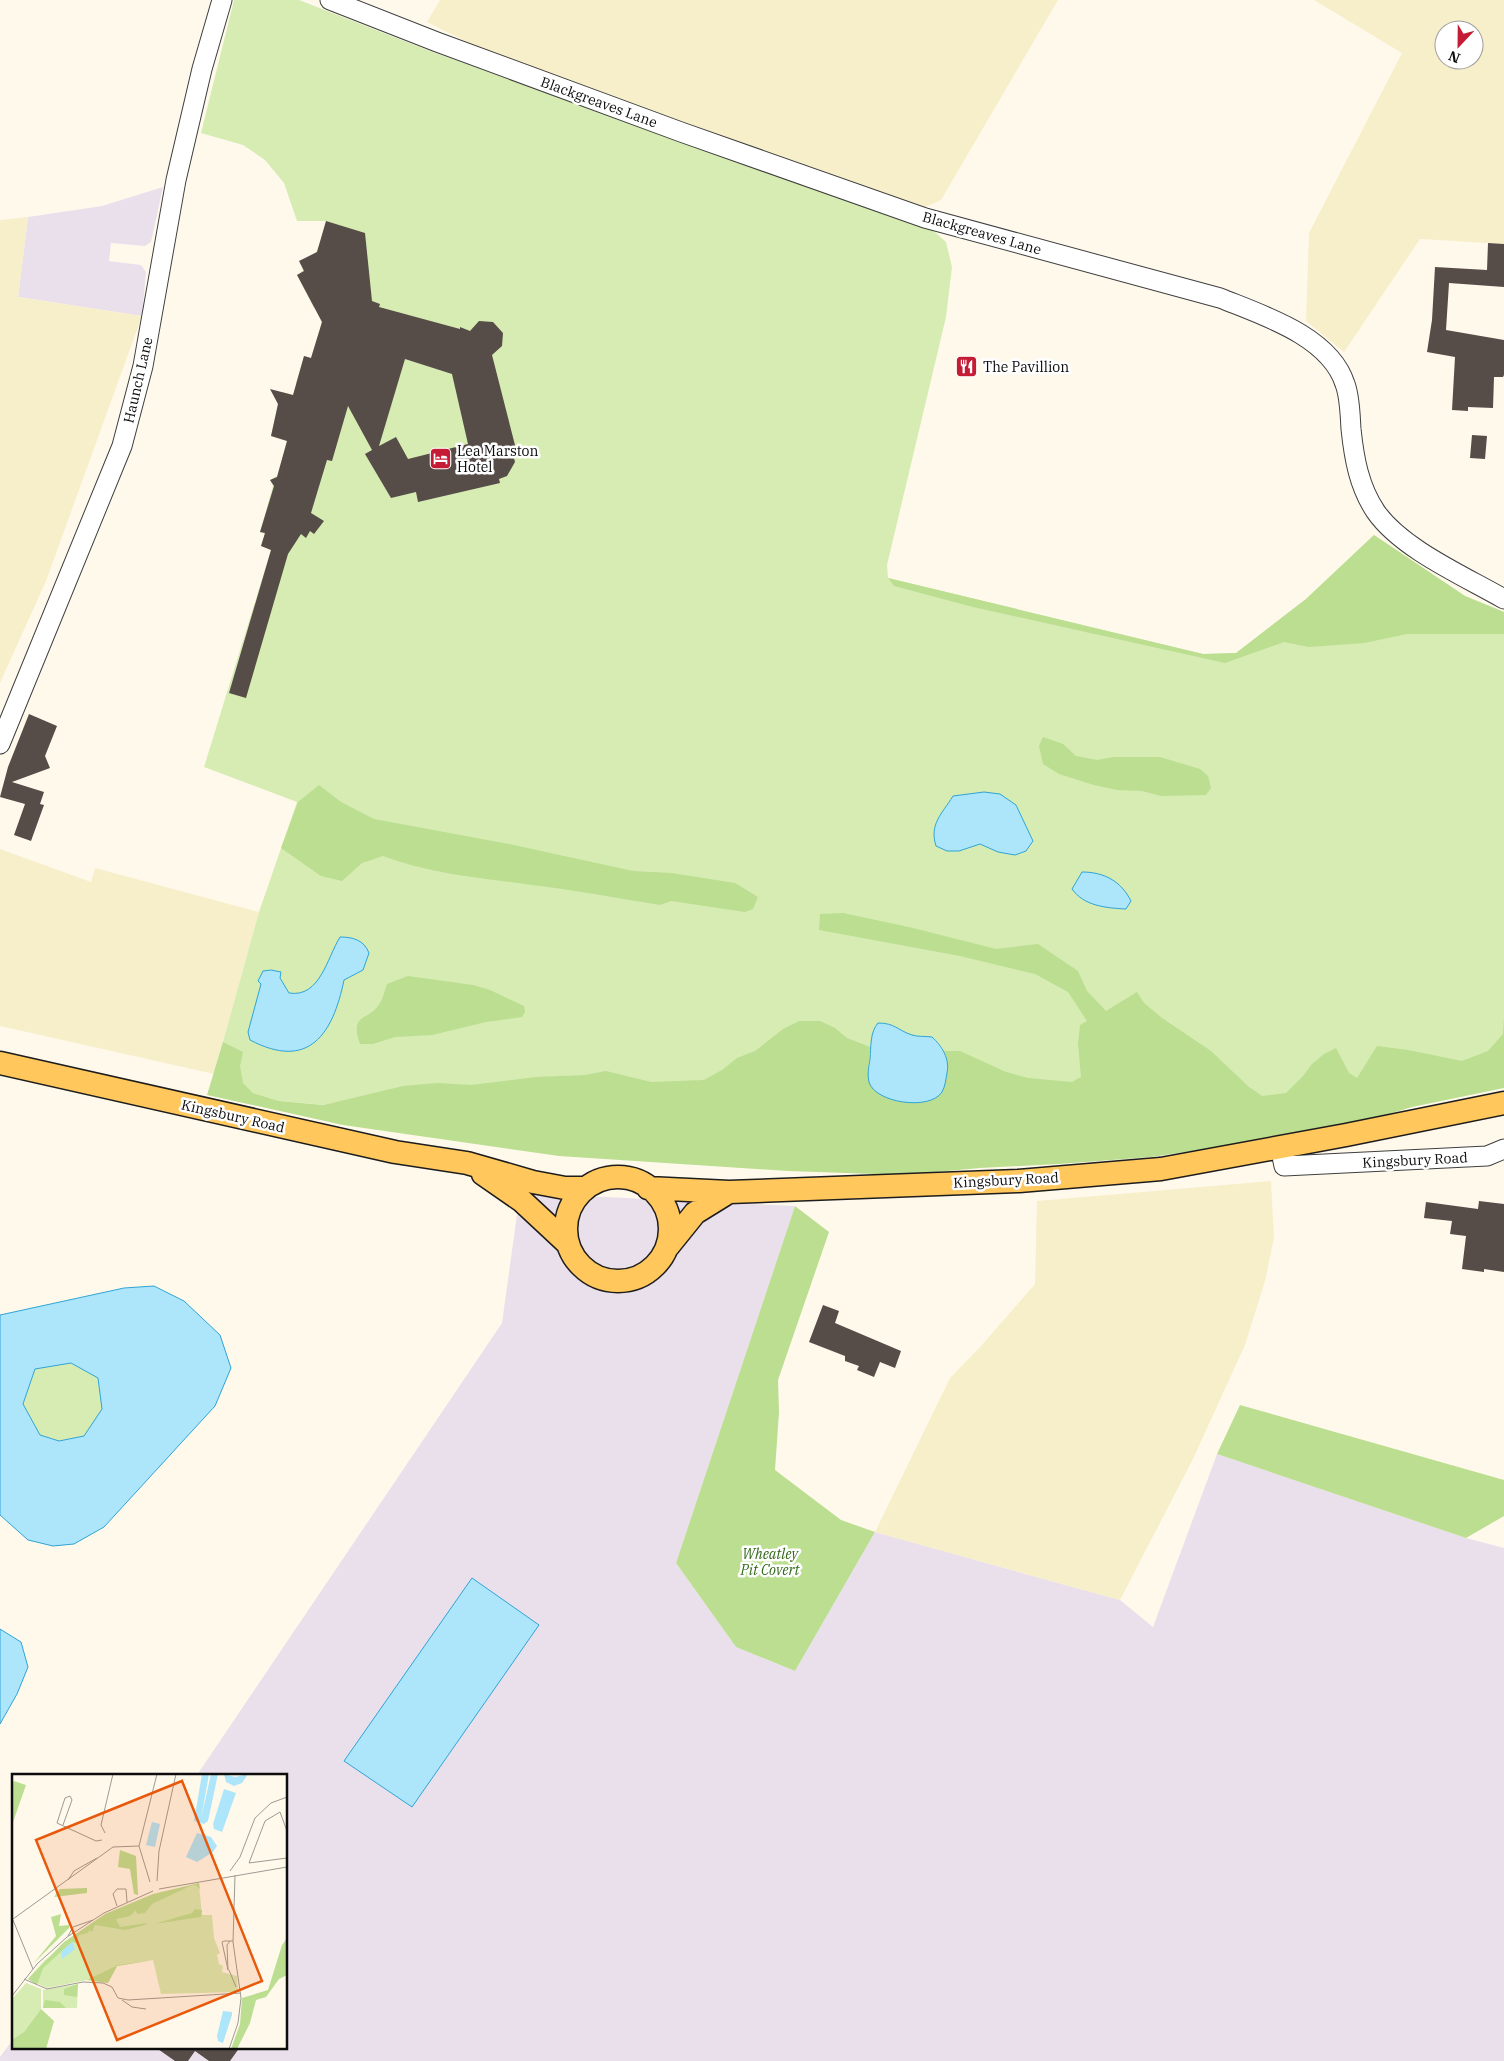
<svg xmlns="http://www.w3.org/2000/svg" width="1504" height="2061" font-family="'IBM Plex Serif',serif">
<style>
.industrial{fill:#eae0ec}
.farmland{fill:#f7efca;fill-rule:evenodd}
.green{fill:#d6ecb3}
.forest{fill:#bbde91}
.water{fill:#ade5fa;stroke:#2fa4d6;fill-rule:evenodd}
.building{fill:#564c48;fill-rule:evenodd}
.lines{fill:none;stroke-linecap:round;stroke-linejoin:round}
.minor-casing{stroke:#3f3f3f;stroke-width:21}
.major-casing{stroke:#1d1d1d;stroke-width:25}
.minor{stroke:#fff;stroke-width:19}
.major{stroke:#ffc75c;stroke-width:22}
.labels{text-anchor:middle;stroke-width:5;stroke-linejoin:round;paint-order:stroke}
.street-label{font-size:14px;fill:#0c0c0c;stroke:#fff}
.poi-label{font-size:14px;fill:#0c0c0c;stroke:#fff;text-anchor:start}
.park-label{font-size:14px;font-style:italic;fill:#316819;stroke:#fff}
.inset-road{fill:none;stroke:#9e9a92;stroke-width:1}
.view{fill:#e8590c;fill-opacity:0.15;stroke:#e8590c;stroke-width:2.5}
.inset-edge{fill:none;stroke:#0c0c0c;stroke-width:2.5}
</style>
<rect width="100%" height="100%" fill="#fff9ec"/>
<path class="industrial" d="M163,187L151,242L145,246L111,243L109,261L141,265L146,272L142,316L18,297L28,217L102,206Z
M520,1193L795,1206L676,1563L736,1647L795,1671L875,1532L1120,1600L1153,1627L1217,1454L1466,1538L1504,1548V2061H0V2057L14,2038V2047H286V1775H197L502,1323Z"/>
<path class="farmland" d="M440,0H1058L941,200L919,210L519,68L427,22Z
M1314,0H1504V244L1420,239L1344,352L1306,321L1309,233L1402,53ZM1444,30H1474V60H1444Z
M28,217L18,297L142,316L46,581L0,683V220Z
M0,849L91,882L95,868L259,912L214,1074L0,1026Z
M1271,1181L1274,1238L1265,1281L1245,1345L1193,1459L1120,1600L875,1532L950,1378L981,1346L1035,1284L1037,1201Z"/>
<path class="green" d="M234,0H299L435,53L927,225L946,242L952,267L946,317L887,565L888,578L1203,654L1236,653L1306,599L1374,535L1465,596L1504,612V1070L1281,1126L467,1117L279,1101L253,1093L214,1074L259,912L297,802L204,767L271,550L261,546L265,534L260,532L273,486L270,480L277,476L287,441L271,436L278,404L274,396L282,392L305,398L309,387L296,383L304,356L311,358L326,308L323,303L314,308L297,275C316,263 320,242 326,221H297L284,183L265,160L243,145L201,133Z
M71,1363L98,1378L102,1409L85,1436L59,1441L40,1435L23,1404L35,1369Z"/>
<path class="forest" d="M1374,535L1465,596L1504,612V634H1407L1364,643L1309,647L1284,642L1225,663L973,607L894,586L888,578L1203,654L1236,653L1306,599Z
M1043,737L1063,744L1076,756L1097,760L1113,757H1160L1200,769L1208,776L1211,788L1206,795L1161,796L1142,791L1117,790L1094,785L1059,774L1043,764L1039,746Z
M319,785L341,802L374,819L509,844L633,871L671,873L735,883L758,897L753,909L745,912L671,901L660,905C617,898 575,890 532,885C482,878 430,874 383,856L362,863L342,881L321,876L281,848L298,802Z
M843,913L913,928L996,949L1038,944L1078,971L1087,991L1106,1011L1137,992L1144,1003L1162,1018L1211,1051L1249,1087L1262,1096L1286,1093L1303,1076L1312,1064L1324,1054L1336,1048L1349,1073L1357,1078L1377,1046L1408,1050L1462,1061L1488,1051L1503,1034L1504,1017V1088L1412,1107L1336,1130L1151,1157L1059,1164L980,1168L903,1175L788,1171L559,1156L343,1125L207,1095L223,1042L243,1052L240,1066L243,1083L253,1093L279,1101L324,1105L403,1086L437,1083L471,1085L536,1077L585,1075L606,1071L651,1082L704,1080L722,1070L737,1058L755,1051L783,1029L799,1021H820L835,1028L847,1038L870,1047L868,1071L948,1068L944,1051H960L1006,1072L1028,1078L1072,1082L1081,1077L1078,1043L1080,1025L1087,1021L1068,992L1035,974L960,956L819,930L820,914Z
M408,976L473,985L490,990L524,1006L525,1012L522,1017L486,1022L432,1035L395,1037L373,1044H360C349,1012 369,1022 380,1003C383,998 385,990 387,984Z
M795,1206L829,1232L778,1380L779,1412L775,1470L841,1520L875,1532L795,1671L736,1647L676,1563Z
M1240,1405L1504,1480V1516L1466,1538L1217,1454Z"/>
<path class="water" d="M984,792L1000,794L1016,805L1033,841L1026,851L1015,855L998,852L980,844L959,851H947L936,846C929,824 942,814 953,796Z
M1082,872C1104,872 1121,881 1131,901L1126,909C1106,908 1084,906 1072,889Z
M340,937C353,937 364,940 369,953L363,970L344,980C333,1034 309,1071 250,1040L248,1032L261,984L258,981L263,971L271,970L281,972L280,978L289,993C320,998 327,958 340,937Z
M878,1023C895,1023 897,1030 912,1035C918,1037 925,1036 932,1037C942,1046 950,1059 947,1073C946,1079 945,1087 942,1092C930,1111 875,1103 869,1082C867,1074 869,1066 870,1059C871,1047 870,1032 878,1023Z
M154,1286L184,1301L220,1335L231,1368L215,1406L104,1527L74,1544L53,1546L28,1540L0,1515V1315L124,1288ZM71,1363L98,1378L102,1409L84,1436L59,1441L40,1435L23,1404L35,1369Z
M472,1578L539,1625L412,1807L344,1761Z
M0,1629L21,1642L28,1667L17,1694L0,1724Z"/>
<path class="building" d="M326,221L365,233L372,301L380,304L379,307L460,329V327L470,331L479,321L493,322L503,333L502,346L492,355L517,453L513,454L515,462L507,476L499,479L500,483L418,502L416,492L391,498L365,454L372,450L348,406L332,461L327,460L311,513L324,521L314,534L310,531L306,538L301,534L288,554L246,698L229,693L271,550L261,546L265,533L260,532L274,486L270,480L277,477L287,441L271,436L278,404L270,389L293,395L304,356L311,358L322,322L297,275L304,271L299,261L317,252ZM405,359L452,374L468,444L408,459L396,437L379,446Z
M1488,243L1504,244V287L1449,283L1446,330L1504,340V375L1503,377H1494L1493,408L1468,407V411L1452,410L1455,357L1427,352L1432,320L1435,267L1487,270Z
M1472,435L1487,436L1485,459L1470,458Z
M29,714L57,726L45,756L50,768L12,782L44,792L40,804L44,805L31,841L14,835L25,804L0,797L8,767Z
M1479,1201L1504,1204V1272L1484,1269V1272L1462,1269L1466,1236L1450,1234L1452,1221L1424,1218L1426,1202L1478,1209Z
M823,1305L839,1311L835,1323L901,1351L895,1368L880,1362L874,1377L857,1370L859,1366L845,1361V1356L809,1342Z
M155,2047H240L230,2061H209L195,2051L188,2061H175Z"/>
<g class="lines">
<defs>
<path id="minor" d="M330,0L437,42L681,132L925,218L1220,298C1262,315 1330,336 1345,384C1350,397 1350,414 1351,429C1354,458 1359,487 1376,512C1402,549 1464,576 1504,599
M0,744L122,446L143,366L176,180L202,69L222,0
M1280,1147L1284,1166L1487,1156L1504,1149"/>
<path id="major" d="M0,1063L395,1152L467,1163L533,1182L565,1188H584
M483,1174L522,1201L567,1243
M566 1229a52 52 0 1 1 104 0a52 52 0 1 1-104 0Z
M648,1188L729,1192L1019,1181L1161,1169L1346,1135L1504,1103
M666,1249L695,1213L729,1192"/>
</defs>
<use href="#minor" class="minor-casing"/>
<use href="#major" class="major-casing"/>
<use href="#minor" class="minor"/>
<use href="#major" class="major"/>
</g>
<defs>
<symbol id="restaurant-square" viewBox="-11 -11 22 22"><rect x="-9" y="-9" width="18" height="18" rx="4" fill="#c51b34" stroke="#fff"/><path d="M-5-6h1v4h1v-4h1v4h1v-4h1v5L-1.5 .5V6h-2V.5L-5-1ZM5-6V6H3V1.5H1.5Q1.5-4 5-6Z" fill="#fff"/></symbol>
<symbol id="hotel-square" viewBox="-11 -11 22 22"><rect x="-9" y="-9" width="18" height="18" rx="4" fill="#c51b34" stroke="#fff"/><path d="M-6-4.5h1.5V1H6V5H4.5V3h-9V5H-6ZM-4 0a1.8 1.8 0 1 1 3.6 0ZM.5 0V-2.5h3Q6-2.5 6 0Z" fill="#fff"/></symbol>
</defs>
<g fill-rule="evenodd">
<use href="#restaurant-square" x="954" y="354" width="25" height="25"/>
<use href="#hotel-square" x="428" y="446" width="25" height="25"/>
</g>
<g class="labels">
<g class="street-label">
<text transform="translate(599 102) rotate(20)" y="5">Blackgreaves Lane</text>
<text transform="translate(982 233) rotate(16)" y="5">Blackgreaves Lane</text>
<text transform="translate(138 380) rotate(-77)" y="5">Haunch Lane</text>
<text transform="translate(233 1116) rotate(13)" y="5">Kingsbury Road</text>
<text transform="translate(1415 1160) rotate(-3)" y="5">Kingsbury Road</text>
<text transform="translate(1006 1180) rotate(-3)" y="5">Kingsbury Road</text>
</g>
<g class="poi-label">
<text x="983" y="372">The Pavillion</text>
<text x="457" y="456">Lea Marston<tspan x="457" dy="16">Hotel</tspan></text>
</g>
<g class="park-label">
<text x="770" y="1559">Wheatley<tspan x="770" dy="16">Pit Covert</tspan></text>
</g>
</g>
<g transform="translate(12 1774)">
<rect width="275" height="275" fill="#fff9ec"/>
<path d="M183,111H187L190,141H200L202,164L208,179L205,181L207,190L211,192L210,198L225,202L226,218L149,220L141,186L105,192L96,209L75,206L35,214L16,205L32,187L82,148L133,124ZM14,209L29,215V235L6,266L0,267V225ZM66,210L65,234H31V216Z" fill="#d6ecb3"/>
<path d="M2,7L14,11L0,51V11ZM108,76L124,82L126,121L122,120L118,95L106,93ZM187,109L188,115L183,111L176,113L140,130L133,139L125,140L124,136L118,142L104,145L108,153L135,149L133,151L113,156L83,151L80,158L77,156L76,159L67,161L64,169L60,168L31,194L25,211L16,205L52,168L93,140L141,120ZM75,114V119L42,123L48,115ZM183,135L190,136L189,143L142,150L180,139ZM49,140L47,152L57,151V154L21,190L44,162L39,143ZM275,164V201L267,205L254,223L244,226L238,249L225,275H219L228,250L230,224L256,216L270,171ZM142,186L105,192L96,209L75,206L106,191ZM66,210L65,223L52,221V215ZM33,226L48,228L54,234H31ZM29,235L42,247L34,275H0V266L12,258Z" fill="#bbde91"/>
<path d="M190,0H197L189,45L199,0H206L196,47L192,50L182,47ZM212,0L223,3L236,0L230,9L222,12L214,8ZM212,15L224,19L210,58L202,55L201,50ZM140,48L148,50L143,73L134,71ZM185,59L199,63L205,72L201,78L185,88L174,83ZM60,168L63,175L50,185L49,178ZM211,237L220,238V241L211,269L206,267L205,262Z" fill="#ade5fa"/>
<path class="inset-road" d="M51,51L60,26L58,22L53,24L45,49L84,67L90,66M275,57L268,38L253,47L237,89L275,84M93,59L89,51L101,0M127,72L138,108M218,97L228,83L243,44L259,29L275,23M56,106L62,97L85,84M145,107L147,77L164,0M147,115L275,93M105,132L101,120L105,115H114L115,128M1,145L101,73L127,72L145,0M1,146L21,195M56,162L61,153L81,146M218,167L215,171L216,196L210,168L212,167H221M217,196L224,213M12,205L35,215L71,208L91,209L100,213L106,224L116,226L229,219M0,222L25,190L55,163L92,139L141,117M110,226L120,233L134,235M217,275L226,249L229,224L221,168L223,101"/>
<path class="view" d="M170,7L250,207L105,266L24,66Z"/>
<rect width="275" height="275" class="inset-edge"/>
</g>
<g transform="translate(1459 45) rotate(202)"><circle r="24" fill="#ffffff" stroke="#9e9e9e"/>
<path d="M0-4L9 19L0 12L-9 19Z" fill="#c51b34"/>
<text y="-8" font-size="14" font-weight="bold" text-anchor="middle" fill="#0c0c0c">N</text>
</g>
</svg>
